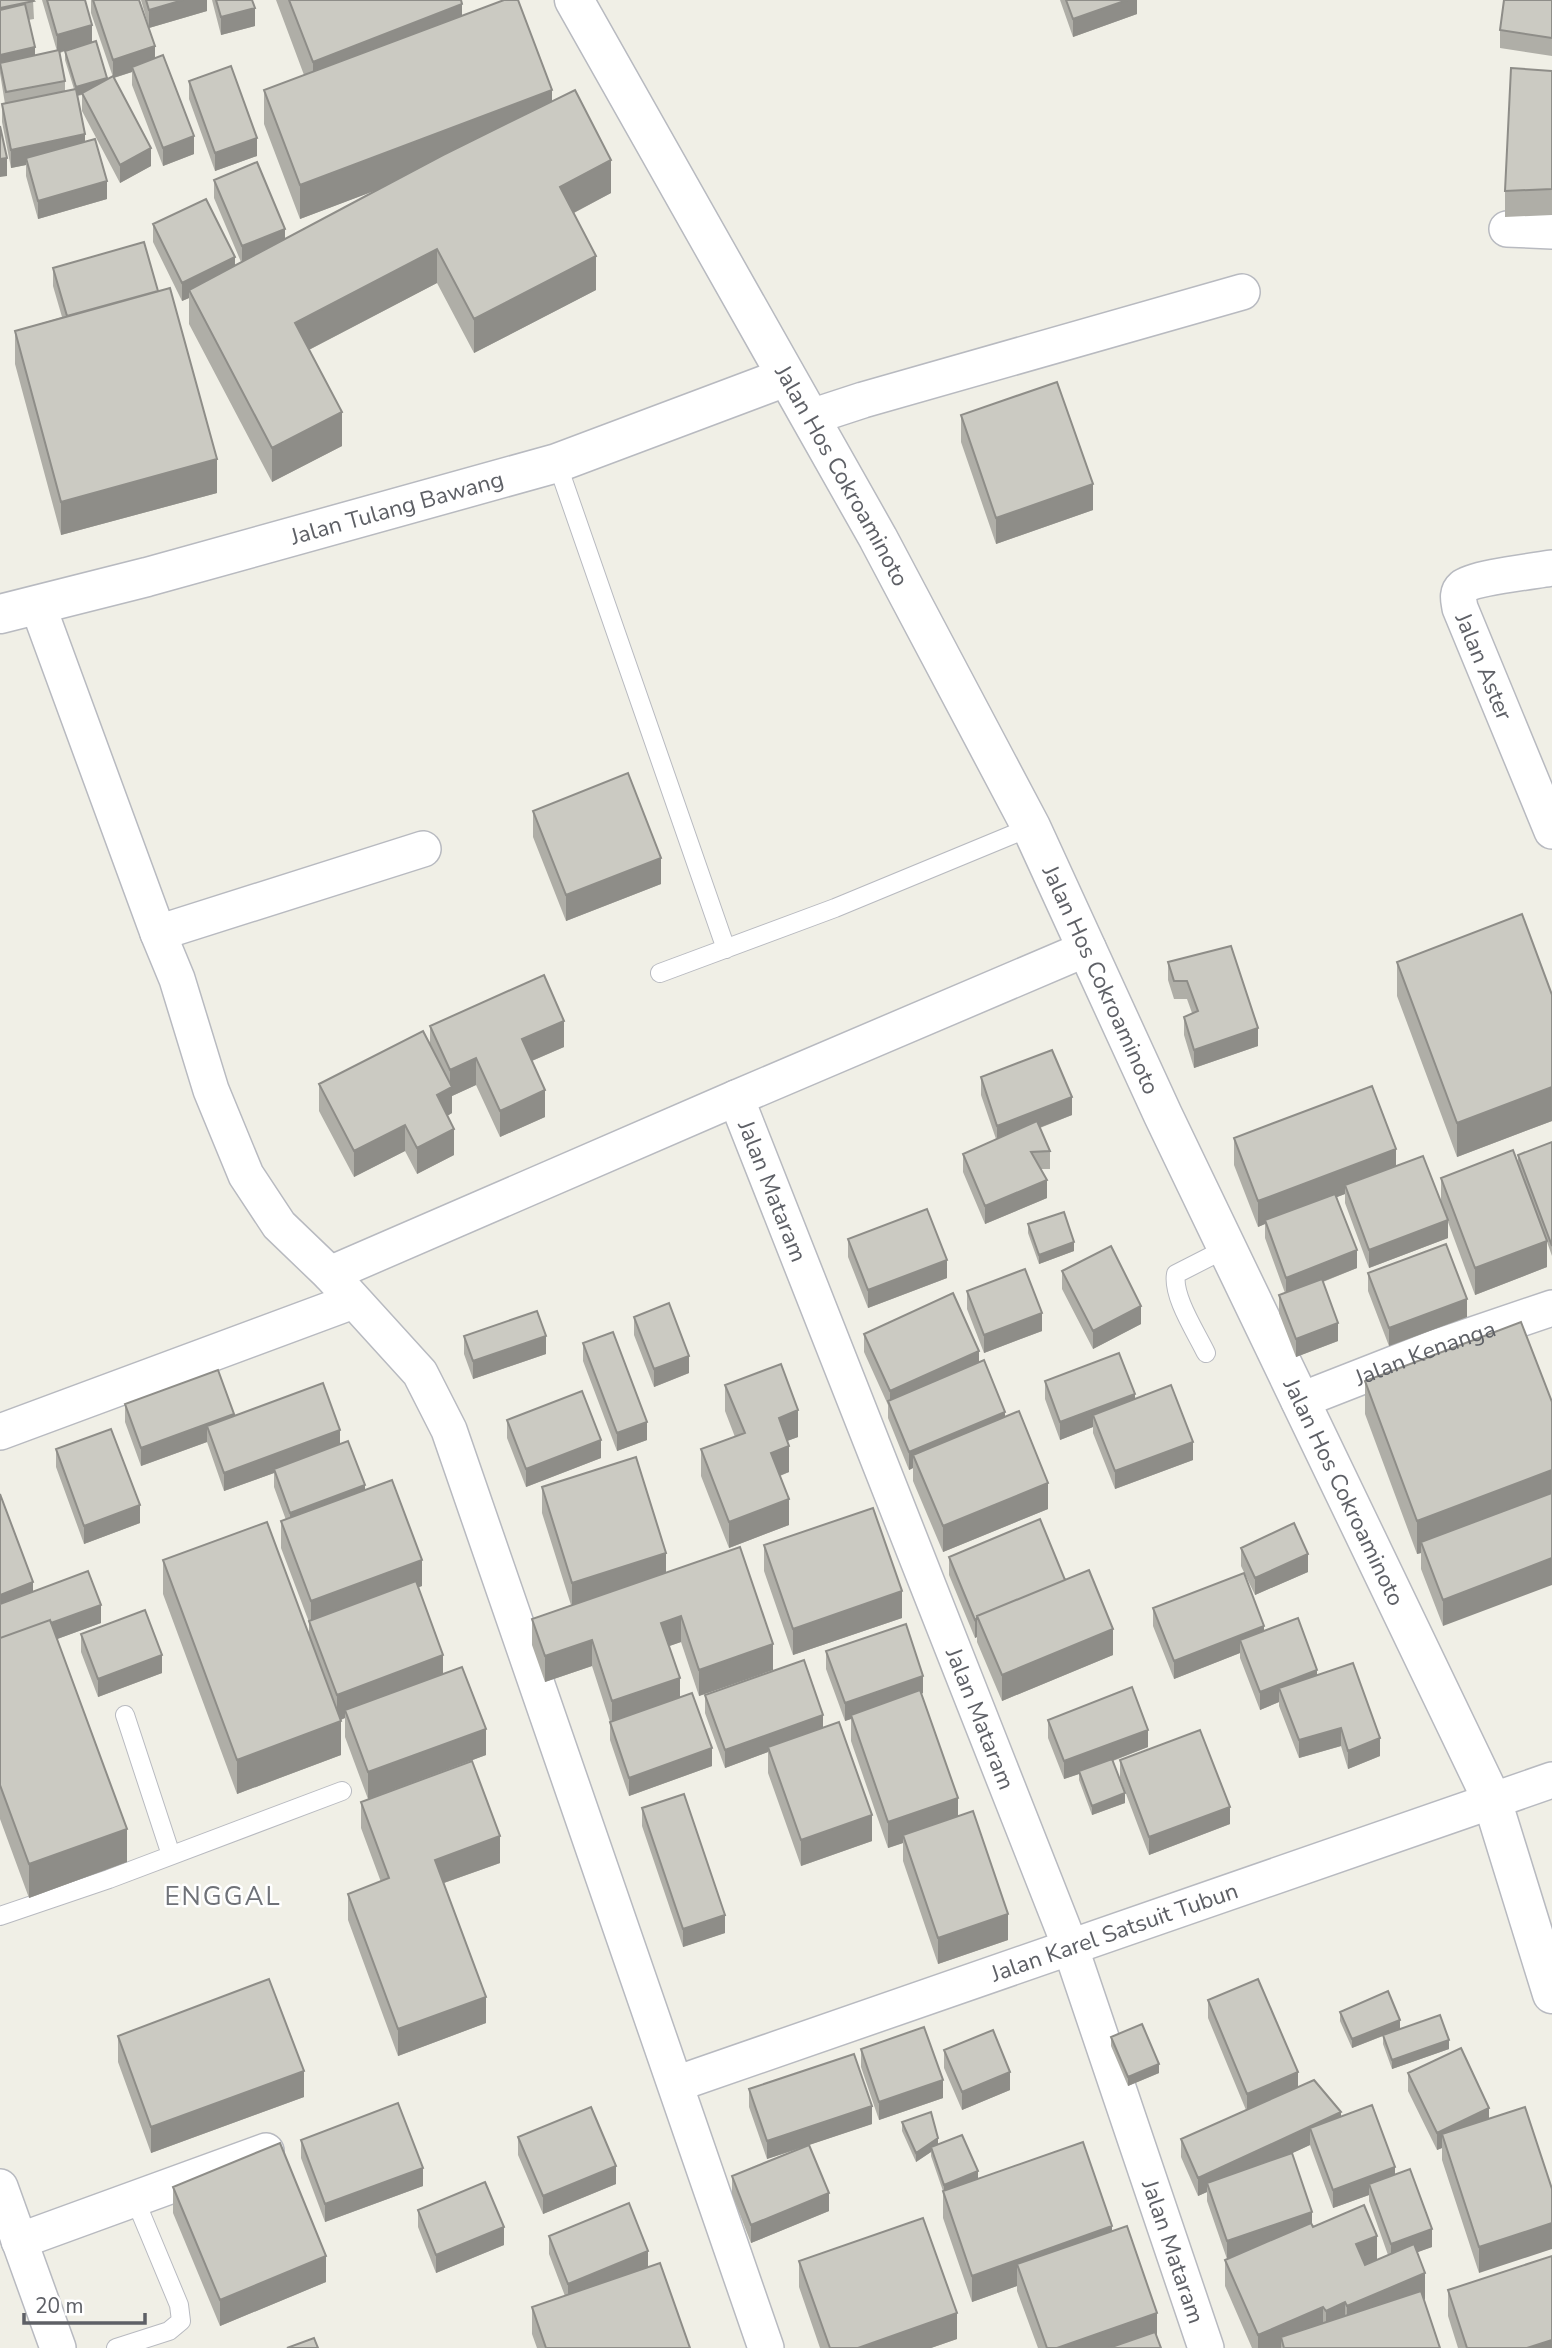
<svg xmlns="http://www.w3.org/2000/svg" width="1552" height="2348" font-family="'Nunito Sans',sans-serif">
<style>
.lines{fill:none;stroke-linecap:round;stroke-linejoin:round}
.service-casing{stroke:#b8bac0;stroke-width:20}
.minor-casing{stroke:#b8bac0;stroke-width:38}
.tertiary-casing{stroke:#b8bac0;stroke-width:41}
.service{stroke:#fff;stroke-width:18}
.minor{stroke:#fff;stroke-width:35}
.tertiary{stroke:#fff;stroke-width:38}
.wall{fill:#afaea7;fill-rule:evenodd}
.shaded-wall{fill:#8e8d88}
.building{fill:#cbcac2;stroke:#8e8d88;stroke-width:2}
.labels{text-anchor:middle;stroke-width:5;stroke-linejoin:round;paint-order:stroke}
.street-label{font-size:23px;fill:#5e6066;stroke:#fff}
.quarter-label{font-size:26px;letter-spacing:2px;fill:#6f7278;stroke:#fff}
</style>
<rect width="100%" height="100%" fill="#f0efe6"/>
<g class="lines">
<defs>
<path id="service" d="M557,463L726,949
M660,973L835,908L1031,827
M1206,1353C1196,1332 1172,1296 1176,1274L1227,1248
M125,1715L171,1855
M0,1916L109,1879L342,1791
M116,2348L169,2331L181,2321L179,2305L134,2197"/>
<g id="minor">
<path d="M1507,229L1552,231"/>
<path d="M811,417L863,400L1242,292"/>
<path id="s1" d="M1552,568C1535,571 1473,578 1463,587C1456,593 1459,601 1460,608L1552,831"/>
<path d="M38,606L158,933L177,979L211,1090L246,1175L279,1225L330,1274L420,1373L449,1430L766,2348"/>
<path d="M158,933L423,849"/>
<path id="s2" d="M736,1098L1070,1946L1206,2348"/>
<path d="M330,1274L736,1098L1088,948"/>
<path id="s3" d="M1299,1401L1437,1347L1552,1308"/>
<path d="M0,1432L353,1301"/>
<path id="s4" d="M676,2084L1552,1780"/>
<path d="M0,2187L58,2348"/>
<path d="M19,2241L266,2151"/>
</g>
<g id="tertiary">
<path id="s5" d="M574,0L878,538L1031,827L1163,1115L1492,1800L1552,1994"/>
<path id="s6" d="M0,614L147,577L557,463L786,377"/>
</g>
</defs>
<use href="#service" class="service-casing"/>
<use href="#minor" class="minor-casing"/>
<use href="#tertiary" class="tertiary-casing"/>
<use href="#service" class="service"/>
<use href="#minor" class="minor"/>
<use href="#tertiary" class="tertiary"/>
</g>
<path class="wall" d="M0,0H33L34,19L28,20L35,55L57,51L42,0H85L92,42L107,79L113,77L91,13V0H139L155,59L194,154L163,166L132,85V72L114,78L151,166L120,183L82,111V95L77,96L85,142L107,199L38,219L26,176V165L11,168L2,122V104H5L0,73ZM65,51V60L74,89L65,91V81L60,53Z
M141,0H207V11L149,28Z
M212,0H252L255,26L221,35Z
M276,0H461L462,16L552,101L611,193L574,213L596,290L474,353L437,283L309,350L342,446L272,482L189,324V298L182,301L153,242V224L235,265L241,262L214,198V180L285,239L376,190L300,219L264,124V90L304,75Z
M1060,0H1137V14L1073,37Z
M1552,0V56L1500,48V30Z
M1552,71V215L1505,217V191Z
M189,81L257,156L215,171L189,99Z
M53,268L158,291L217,493L61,535L15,364V331L62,317L53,286Z
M961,415L1093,510L996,544L961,442Z
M533,811L661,884L566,921L533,837Z
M1168,962L1258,1046L1194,1068L1184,1035V1017L1192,1013L1187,999H1174L1168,980Z
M1397,962L1552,995V1121L1457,1157L1397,996Z
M430,1026L564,1047L532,1061L545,1117L500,1137L476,1085L452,1096V1113L447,1116L454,1155L417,1174L405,1151L354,1177L319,1111V1084L430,1044Z
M981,1077L1072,1115L1040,1128L1050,1151V1169H1041L1047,1198L985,1224L963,1172V1154L996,1139L981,1095Z
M1234,1138L1396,1166L1441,1202V1178L1518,1163V1155L1552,1142V1256L1547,1242V1267L1475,1295L1448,1222V1238L1369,1268L1345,1203V1194L1337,1197L1357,1268L1323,1282L1338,1341L1296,1357L1279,1313V1295L1285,1293L1265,1238V1224L1258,1227L1234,1165Z
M1028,1224L1074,1251L1039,1264L1028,1233Z
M848,1239L947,1278L868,1308L848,1257Z
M1062,1271L1141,1324L1093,1349L1062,1289Z
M1368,1273L1467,1317L1389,1346L1368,1291Z
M967,1291L1042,1331L984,1353L967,1309Z
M634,1317L689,1373L654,1387L634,1335Z
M1521,1322L1443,1626L1421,1569V1553L1417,1554L1365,1414V1381Z
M864,1334L979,1362L1048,1509L943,1552L913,1481V1468L909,1470L888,1418V1405L864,1352Z
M464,1336L546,1354L473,1379L464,1354Z
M583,1343L647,1440L617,1451L583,1361Z
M1045,1381L1135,1399L1193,1460L1115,1489L1093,1433V1427L1060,1440L1045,1399Z
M725,1385L798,1437L787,1441L789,1472L780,1476L789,1525L729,1548L701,1476V1449L735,1437L725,1411Z
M125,1404L234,1416L340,1444L365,1490L422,1586L418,1587L443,1674L486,1755L368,1799L345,1737V1718L341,1720V1755L237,1794L163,1594V1560L309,1634V1622L281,1548V1521L286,1520L274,1487V1473L224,1491L207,1442L141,1466L125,1422Z
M507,1420L601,1458L526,1487L507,1438Z
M56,1449L140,1523L84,1544L56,1467Z
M542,1487L666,1572L773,1670L699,1696L681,1642L669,1646L680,1698L712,1766L629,1796L610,1740V1722L592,1666L545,1682L532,1645V1619L571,1605L542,1513Z
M0,1494L33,1592L101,1623L57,1639L127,1862L29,1898L0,1819Z
M764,1545L902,1618L793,1655L764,1571Z
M1241,1548L1308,1572L1255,1595L1241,1566Z
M949,1557L1065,1580L1113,1655L1002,1701L977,1642V1637L975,1638L949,1575Z
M1153,1608L1264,1631L1317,1675L1380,1756L1348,1769L1341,1746L1299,1758L1279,1706V1702L1260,1710L1240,1658V1653L1174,1679L1153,1626Z
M81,1634L162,1673L98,1697L81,1652Z
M826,1651L923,1693L921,1694L958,1816L1008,1940L938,1964L903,1861V1843L888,1848L851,1741V1719L845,1721L826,1669Z
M705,1695L823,1727L872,1841L801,1866L768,1773V1752L725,1768L705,1713Z
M1048,1720L1148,1747L1113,1761L1125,1803L1092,1815L1079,1780V1774L1064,1779L1048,1738Z
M1120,1760L1230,1824L1149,1855L1120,1778Z
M361,1802L500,1863L444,1883L486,2023L398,2056L348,1920V1894L381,1882L361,1828Z
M642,1808L725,1933L683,1947L642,1826Z
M1208,2000L1298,2087L1341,2117L1395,2174L1432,2247L1417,2252L1425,2299L1424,2300L1440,2348H1252L1225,2286V2260L1227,2259L1207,2201V2192L1198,2196L1181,2157V2139L1246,2110L1208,2018ZM1310,2145L1333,2208L1369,2195V2201L1388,2255L1377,2260L1313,2227L1288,2155Z
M1340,2012L1400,2029L1449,2049L1392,2069L1383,2044V2036L1352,2048L1340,2021Z
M118,2036L304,2097L151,2153L118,2062Z
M1111,2037L1159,2073L1128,2086L1111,2046Z
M861,2049L943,2098L879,2120L861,2067Z
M944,2050L1010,2090L962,2110L944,2068Z
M1408,2073L1489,2108L1479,2273L1442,2160V2148L1437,2150L1408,2091Z
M749,2089L872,2124L809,2145L829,2211L751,2243L732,2194V2176L801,2148L767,2159L749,2107Z
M902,2122L938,2144L978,2179L1112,2231L1161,2348H1038L1017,2291V2286L972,2302L943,2218V2191L931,2156V2152L916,2162L902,2131Z
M518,2137L616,2184L543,2214L518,2155Z
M301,2140L423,2186L325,2222L301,2158Z
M173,2187L326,2282L220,2326L173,2213Z
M418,2210L504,2245L436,2273L418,2227Z
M549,2236L648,2267L690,2348H537L532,2334V2307L565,2296L549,2254Z
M799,2261L957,2339L931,2348H820L799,2287Z
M1448,2290L1552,2348H1458L1448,2316Z"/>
<path class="shaded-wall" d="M183,0H207V11L149,28V10Z
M1127,0H1137V14L1073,37V19Z
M462,4V38L313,96V62Z
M255,8V26L221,35V17Z
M92,25V43L57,53V35Z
M155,46V64L132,67V72L113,78V60Z
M35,47V65L0,63V73V55Z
M107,78V87L76,96V87Z
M552,90V124L300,219V185Z
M85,134V152L26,158V165L11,168V150Z
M194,136V154L163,166V148Z
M257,138V156L215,171V153Z
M151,148V166L120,183V165Z
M7,158V176L0,177V159Z
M611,160V193L560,220V187Z
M107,181V199L38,219V201Z
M285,229V247L242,264V246Z
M437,249V283L295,357V323Z
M596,256V290L474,353V319Z
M235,257V275L189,290V298L182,301V283Z
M342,412V446L272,482V448Z
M217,459V493L61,535V502Z
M1093,484V510L996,544V518Z
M661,858V884L566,921V895Z
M564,1021V1047L522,1065V1039Z
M1258,1028V1046L1194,1068V1050Z
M476,1058V1085L452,1096V1113L437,1122V1095L450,1088V1070Z
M1552,1087V1121L1457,1157V1123Z
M545,1090V1117L500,1137V1111Z
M1072,1097V1115L997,1144V1126Z
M405,1125V1151L354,1177V1151Z
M454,1129V1155L417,1174V1148Z
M1396,1149V1175L1345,1185V1194L1266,1224L1265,1220V1224L1258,1227V1201Z
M1047,1180V1198L985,1224V1206Z
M1448,1220V1238L1369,1268V1250Z
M1547,1241V1267L1475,1295V1268Z
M1074,1242V1251L1039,1264V1255Z
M1357,1250V1268L1286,1296V1278Z
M947,1260V1278L868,1308V1290Z
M1467,1299V1317L1389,1346V1328Z
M1141,1306V1324L1093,1349V1331Z
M1042,1313V1331L984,1353V1335Z
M1338,1323V1341L1296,1357V1339Z
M546,1336V1354L473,1379V1361Z
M979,1351V1369L890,1405V1391Z
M689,1356V1373L654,1387V1369Z
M1135,1394V1412L1093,1415V1427L1060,1440V1422Z
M798,1410V1437L779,1444V1418Z
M1005,1412V1430L913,1455V1468L909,1470V1452Z
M234,1414V1432L207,1426V1442L141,1466V1448Z
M647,1422V1440L617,1451V1433Z
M340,1430V1448L274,1469V1473L224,1491V1473Z
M601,1440V1458L526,1487V1469Z
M1193,1442V1460L1115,1489V1471Z
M789,1446V1472L771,1479V1453Z
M1552,1470V1504L1421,1542V1553L1417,1554V1521Z
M1048,1483V1509L943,1552V1526Z
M365,1485V1503L290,1531V1513Z
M789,1499V1525L729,1548V1522Z
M140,1505V1523L84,1544V1526Z
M666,1553V1579L572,1609V1583Z
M1308,1554V1572L1255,1595V1578Z
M1552,1558V1585L1443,1626V1600Z
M422,1560V1586L311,1627V1601Z
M33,1582V1609L0,1621V1595Z
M902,1591V1618L793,1655V1629Z
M101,1605V1623L0,1660V1642Z
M681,1616V1642L661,1649V1623Z
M977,1619V1637L975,1638V1620Z
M1264,1626V1644L1240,1640V1653L1174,1679V1661Z
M1113,1629V1655L1002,1701V1675Z
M592,1640V1666L545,1682V1656Z
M773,1644V1670L699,1696V1670Z
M162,1655V1673L98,1697V1679Z
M443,1655V1682L345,1710V1718L337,1721V1695Z
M1317,1670V1688H1279V1702L1260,1710V1692Z
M923,1676V1693L852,1719L851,1715V1719L845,1721V1703Z
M680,1678V1704L612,1727V1701Z
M823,1715V1733L768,1747V1752L725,1768V1750Z
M341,1721V1755L237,1794V1760Z
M1341,1728V1746L1299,1758V1740Z
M486,1729V1755L368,1799V1772Z
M1148,1730V1747L1080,1773L1079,1771V1774L1064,1779V1761Z
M1380,1738V1756L1348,1769V1751Z
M712,1748V1766L629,1796V1778Z
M1125,1793V1803L1092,1815V1806Z
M958,1798V1824L903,1835V1843L888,1848V1822Z
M1230,1807V1824L1149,1855V1837Z
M872,1815V1841L801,1866V1840Z
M127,1829V1862L29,1898V1864Z
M500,1836V1863L435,1886V1860Z
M1008,1914V1940L938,1964V1938Z
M725,1915V1933L683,1947V1929Z
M486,1997V2023L398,2056V2029Z
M1400,2020V2029L1352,2048V2039Z
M1449,2040V2049L1392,2069V2060Z
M1159,2064V2073L1128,2086V2077Z
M304,2071V2097L151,2153V2127Z
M1010,2072V2090L962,2110V2092Z
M1298,2072V2090L1247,2112V2094Z
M943,2080V2098L879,2120V2102Z
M872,2106V2124L767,2159V2141Z
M1489,2108V2126L1442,2134V2148L1437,2150V2133Z
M1341,2112V2130L1310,2128V2145L1210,2191L1207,2183V2192L1198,2196V2178Z
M938,2138V2147H931V2152L916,2162V2153Z
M616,2166V2184L543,2214V2196Z
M1395,2167V2184H1369V2195L1333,2208V2190Z
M423,2168V2186L325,2222V2204Z
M978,2171V2180L944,2194V2185Z
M829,2193V2211L751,2243V2225Z
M1312,2212V2230L1227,2259V2241Z
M1552,2223V2249L1479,2273V2247Z
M1112,2226V2252L1017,2264V2286L972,2302V2276Z
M504,2227V2245L436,2273V2255Z
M1432,2229V2247L1391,2262V2244Z
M1377,2236V2262L1356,2271V2244Z
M648,2251V2269L568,2301V2284Z
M326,2256V2282L220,2326V2300Z
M1425,2273V2299L1347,2332V2306Z
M1345,2302V2329L1326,2338V2311Z
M1323,2307V2333L1281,2337V2348H1258V2335Z
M957,2313V2339L931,2348H858Z
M1157,2313V2339L1132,2348H1057Z
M1552,2340V2348H1527Z"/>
<path class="building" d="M0,0H33L34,1L0,8Z
M47,0H85L92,25L57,35Z
M93,0H139L155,46L113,60Z
M146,0H183L149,10Z
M216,0H252L255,8L221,17Z
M289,0H461L462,4L313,62Z
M504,0H518L552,90L300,185L264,90Z
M1066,0H1127L1073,19Z
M1504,0H1552V38L1500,30Z
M25,4L35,47L0,55V10Z
M96,41L107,78L76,87L65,51Z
M59,50L65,81L6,92L0,63Z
M163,55L194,136L163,148L132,67Z
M231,66L257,138L215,153L189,81Z
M1511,68L1552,71V189L1505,191Z
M113,76L151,148L120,165L82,93Z
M76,89L85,134L11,150L2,104Z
M575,90L611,160L560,187L596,256L474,319L437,249L295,323L342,412L272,448L189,290L443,155Z
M0,126L7,158L0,159Z
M95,139L107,181L38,201L26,158Z
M257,162L285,229L242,246L214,180Z
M206,199L235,257L182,283L153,224Z
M144,242L158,291L67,316L53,268Z
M170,288L217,459L61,502L15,331Z
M1057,382L1093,484L996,518L961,415Z
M628,773L661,858L566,895L533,811Z
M1522,914L1552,995V1087L1457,1123L1397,962Z
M1231,946L1258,1028L1194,1050L1184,1017L1198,1011L1187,981H1174L1168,962Z
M544,975L564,1021L522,1039L545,1090L500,1111L476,1058L450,1070L430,1026Z
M423,1031L452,1087L437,1095L454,1129L417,1148L405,1125L354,1151L319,1084Z
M1052,1050L1072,1097L997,1126L981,1077Z
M1372,1086L1396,1149L1258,1201L1234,1138Z
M1037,1121L1050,1151L1031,1152L1047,1180L985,1206L963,1154Z
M1552,1142V1246L1518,1155Z
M1513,1150L1547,1241L1475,1268L1441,1178Z
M1423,1156L1448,1220L1369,1250L1345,1185Z
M1335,1194L1357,1250L1286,1278L1265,1220Z
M927,1209L947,1260L868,1290L848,1239Z
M1064,1212L1074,1242L1039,1255L1028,1224Z
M1446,1244L1467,1299L1389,1328L1368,1273Z
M1111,1246L1141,1306L1093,1331L1062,1271Z
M1025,1269L1042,1313L984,1335L967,1291Z
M1322,1279L1338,1323L1296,1339L1279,1295Z
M953,1293L979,1351L890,1391L864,1334Z
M669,1303L689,1356L654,1369L634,1317Z
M537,1311L546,1336L473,1361L464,1336Z
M1521,1322L1552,1402V1470L1417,1521L1365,1381Z
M613,1332L647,1422L617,1433L583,1343Z
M1119,1353L1135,1394L1060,1422L1045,1381Z
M984,1360L1005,1412L909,1452L888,1401Z
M781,1364L798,1410L779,1418L789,1446L771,1453L789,1499L729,1522L701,1449L745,1433L725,1385Z
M218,1370L234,1414L141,1448L125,1404Z
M323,1383L340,1430L224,1473L207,1426Z
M1171,1385L1193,1442L1115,1471L1093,1415Z
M582,1391L601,1440L526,1469L507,1420Z
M1019,1411L1048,1483L943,1526L913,1455Z
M111,1429L140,1505L84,1526L56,1449Z
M348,1441L365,1485L290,1513L274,1469Z
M636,1457L666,1553L572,1583L542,1487Z
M392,1480L422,1560L311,1601L281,1521Z
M1552,1493V1558L1443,1600L1421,1542Z
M0,1494L33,1582L0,1595Z
M873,1508L902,1591L793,1629L764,1545Z
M1040,1519L1065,1580L977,1616V1619L975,1620L949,1557Z
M267,1522L341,1721L237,1760L163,1560Z
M1294,1523L1308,1554L1255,1578L1241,1548Z
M740,1547L773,1644L699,1670L681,1616L661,1623L680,1678L612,1701L592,1640L545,1656L532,1619Z
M1089,1570L1113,1629L1002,1675L977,1616Z
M88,1571L101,1605L51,1623L50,1620L0,1638V1604Z
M1244,1573L1264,1626L1174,1661L1153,1608Z
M416,1581L443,1655L337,1695L309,1621Z
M145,1610L162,1655L98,1679L81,1634Z
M1298,1618L1317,1670L1260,1692L1240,1640Z
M50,1620L127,1829L29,1864L0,1785V1638Z
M906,1624L923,1676L845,1703L826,1651Z
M804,1660L823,1715L725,1750L705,1695Z
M1353,1663L1380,1738L1348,1751L1341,1728L1299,1740L1279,1688Z
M462,1667L486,1729L368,1772L345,1710Z
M1132,1687L1148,1730L1064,1761L1048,1720Z
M920,1690L958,1798L888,1822L851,1715Z
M692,1693L712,1748L629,1778L610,1722Z
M839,1722L872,1815L801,1840L768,1747Z
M1200,1730L1230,1807L1149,1837L1120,1760Z
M1112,1759L1125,1793L1092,1806L1079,1771Z
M472,1761L500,1836L435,1860L486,1997L398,2029L348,1894L389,1878L361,1802Z
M684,1794L725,1915L683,1929L642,1808Z
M973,1811L1008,1914L938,1938L903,1835Z
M269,1979L304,2071L151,2127L118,2036Z
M1258,1979L1298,2072L1247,2094L1208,2000Z
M1388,1991L1400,2020L1352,2039L1340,2012Z
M1440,2015L1449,2040L1392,2060L1383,2035Z
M1142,2024L1159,2064L1128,2077L1111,2037Z
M924,2027L943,2080L879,2102L861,2049Z
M993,2030L1010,2072L962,2092L944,2050Z
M1461,2048L1489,2108L1437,2133L1408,2073Z
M854,2054L872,2106L767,2141L749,2089Z
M1314,2080L1341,2112L1198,2178L1181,2139Z
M398,2103L423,2168L325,2204L301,2140Z
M1372,2105L1395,2167L1333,2190L1310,2128Z
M591,2107L616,2166L543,2196L518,2137Z
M1525,2107L1552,2189V2223L1479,2247L1442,2134Z
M931,2112L938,2138L916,2153L902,2122Z
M962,2135L978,2171L944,2185L931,2147Z
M1083,2142L1112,2226L972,2276L943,2191Z
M280,2143L326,2256L220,2300L173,2187Z
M809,2145L829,2193L751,2225L732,2176Z
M1292,2153L1312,2212L1227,2241L1207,2183Z
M1410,2169L1432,2229L1391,2244L1369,2184Z
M485,2182L504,2227L436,2255L418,2210Z
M629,2203L648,2251L568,2284L549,2236Z
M1364,2205L1377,2236L1356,2244L1365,2265L1414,2244L1425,2273L1347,2306L1345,2302L1326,2311L1323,2307L1258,2335L1225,2260L1311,2223L1313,2227Z
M923,2218L957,2313L858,2348H830L799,2261Z
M1127,2226L1157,2313L1057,2348H1047L1017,2264Z
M1552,2256V2340L1527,2348H1467L1448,2290Z
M660,2263L690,2348H546L532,2307Z
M1421,2291L1440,2348H1284L1281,2337Z
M1155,2332L1161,2348H1109Z
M314,2338L318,2348H287Z"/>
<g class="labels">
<g class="street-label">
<text dy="8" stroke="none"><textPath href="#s5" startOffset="546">Jalan Hos Cokroaminoto</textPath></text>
<text dy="8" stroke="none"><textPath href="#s6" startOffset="411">Jalan Tulang Bawang</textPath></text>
<text dy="8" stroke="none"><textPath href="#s1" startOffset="177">Jalan Aster</textPath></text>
<text dy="8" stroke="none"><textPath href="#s5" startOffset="1113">Jalan Hos Cokroaminoto</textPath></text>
<text dy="8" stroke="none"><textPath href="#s2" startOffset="100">Jalan Mataram</textPath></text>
<text dy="8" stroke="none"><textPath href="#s3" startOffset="135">Jalan Kenanga</textPath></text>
<text dy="8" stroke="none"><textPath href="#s5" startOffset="1680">Jalan Hos Cokroaminoto</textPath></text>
<text dy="8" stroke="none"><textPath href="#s2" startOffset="667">Jalan Mataram</textPath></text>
<text dy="8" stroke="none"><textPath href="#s4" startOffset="464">Jalan Karel Satsuit Tubun</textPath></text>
<text dy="8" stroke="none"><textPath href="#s2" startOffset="1234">Jalan Mataram</textPath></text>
</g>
<g class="quarter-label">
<text x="223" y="1905">ENGGAL</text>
</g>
</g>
<path d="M24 2313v10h121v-10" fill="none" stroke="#5e6066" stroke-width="3.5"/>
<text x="35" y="2313" font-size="21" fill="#5e6066" stroke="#ffffff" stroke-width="5" paint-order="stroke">20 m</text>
</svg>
